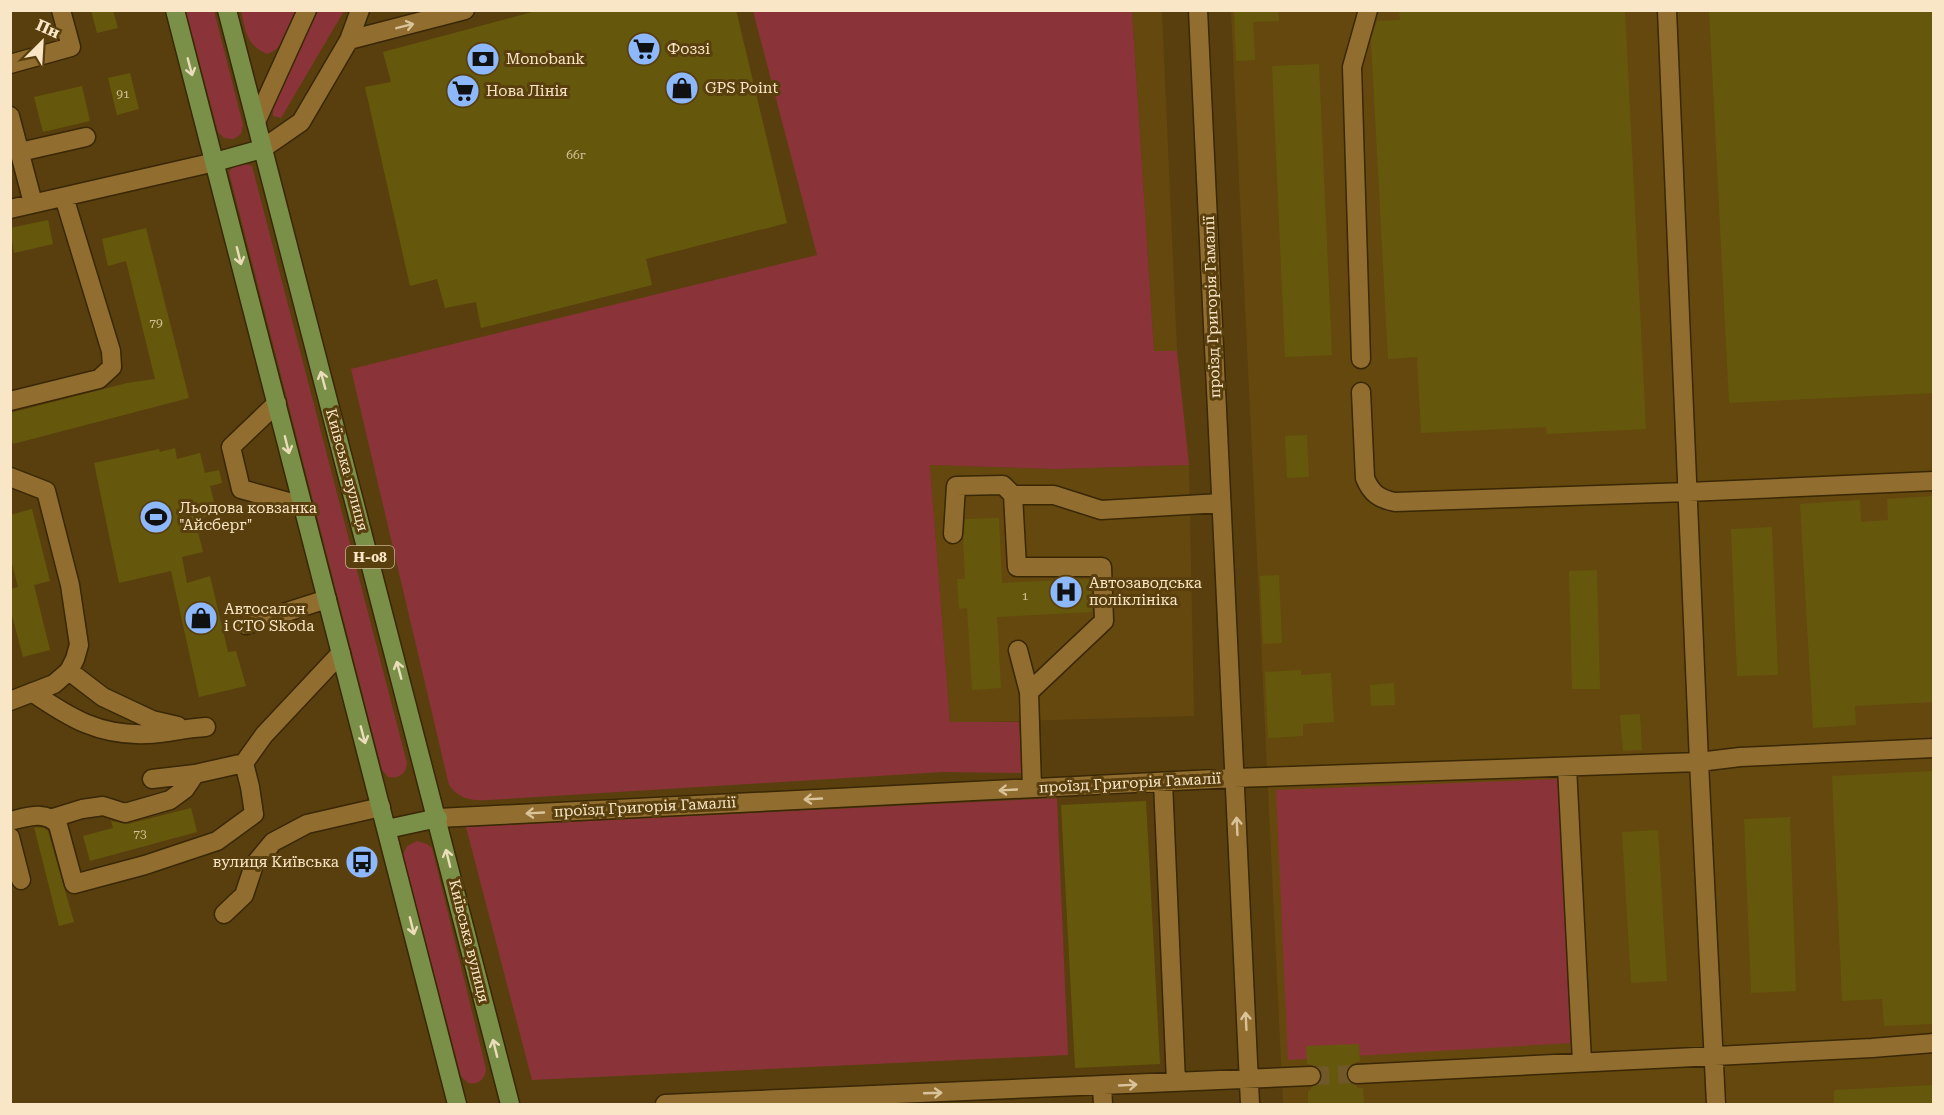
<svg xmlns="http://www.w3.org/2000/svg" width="1944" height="1115" font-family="'Roboto Serif',serif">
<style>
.built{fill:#65480e}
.green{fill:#8a343a}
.building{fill:#65580c}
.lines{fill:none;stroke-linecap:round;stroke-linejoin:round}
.minor-tunnel{stroke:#715829;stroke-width:18;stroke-dasharray:18 9;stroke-linecap:butt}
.minor-casing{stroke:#392705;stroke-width:21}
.major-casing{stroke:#392705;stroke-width:21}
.minor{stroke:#916e30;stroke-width:18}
.major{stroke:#7a9049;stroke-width:18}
.oneway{stroke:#dac29a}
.oneway2{stroke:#ecddba}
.labels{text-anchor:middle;stroke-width:6;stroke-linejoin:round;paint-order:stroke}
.number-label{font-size:12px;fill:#d4c298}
.shield{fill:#593f0d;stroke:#c9b48f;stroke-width:1.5}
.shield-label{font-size:14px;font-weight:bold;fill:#f9e6c7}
.poi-label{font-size:15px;fill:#f9e6c7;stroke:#593f0d;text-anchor:start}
.street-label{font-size:15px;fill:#f9e6c7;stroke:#593f0d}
</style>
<rect width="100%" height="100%" fill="#593f0d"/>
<path class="built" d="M1132,11H1162L1177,351H1154Z
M1231,11H1933V1104H1283Z
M930,465L1055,469L1189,465L1194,716L950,723Z"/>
<path class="green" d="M186,11H214L243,125L241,134L234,139L224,138L218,132Z
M241,11H298C290,27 285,49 267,54C245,44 246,31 241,11Z
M318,11H344L281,118L273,116V101Z
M753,11H1132L1154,351H1177L1189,465L1055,469L930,465L950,722H1019L1022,773L943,772L488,800C471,801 459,799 449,785L351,369L817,255Z
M241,163L252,166L407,763C406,774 399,779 388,777L382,770L229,172L232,168Z
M1558,779L1571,1043L1288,1060L1276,790Z
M1057,798L1068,1055L532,1080L466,827Z
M417,841L427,844L432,848L486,1069C485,1080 478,1085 468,1083L461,1076L403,855L407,846Z"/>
<path class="building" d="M91,10H113L118,28L97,33Z
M540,10H736L787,223L646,259L652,285L481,328L476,302L445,308L437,279L410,286L365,87L391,82L383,52Z
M1234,10H1278L1279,21L1253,22L1255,60L1236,61Z
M1399,10H1625L1646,429L1547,434L1546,427L1421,433L1417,357L1388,359L1371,40L1377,21L1400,20Z
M1709,10H1934V393L1729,403Z
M1319,64L1332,355L1285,357L1272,66Z
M130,73L139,109L117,115L108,78Z
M82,86L90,121L43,132L34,97Z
M48,220L53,244L14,253L10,228Z
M146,228L189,398L13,444L10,434V413L127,383L155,379L126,261L108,266L102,239Z
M1307,435L1309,477L1287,478L1285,436Z
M175,448L177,459L200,453L205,473L219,470L222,483L210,486L217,514L195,519L203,552L182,557L187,583L210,576L228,652L236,651L246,686L199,697L171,571L119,583L94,463L159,449L160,452Z
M1934,496V702L1855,706L1856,725L1813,728L1800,504L1860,500L1861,522L1888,520L1887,499Z
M32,509L50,581L34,585L50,650L23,657L10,608V589L18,587L10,556V515Z
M999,518L1002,583L1091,579L1092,612L997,617L1001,688L972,690L967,608L959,609L957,579H965L963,539L965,519Z
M1772,527L1778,675L1737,676L1731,529Z
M1597,570L1600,689H1572L1569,571Z
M1279,575L1282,643L1263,644L1260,576Z
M1301,670V675L1331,673L1334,722L1303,724V736L1268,738L1265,672Z
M1394,683L1395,705L1371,706L1370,685Z
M1640,714L1642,750L1623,751L1620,715Z
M1934,771V1024L1884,1026L1882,999L1842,1001L1832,776Z
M1146,801L1160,1064L1075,1068L1061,805Z
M191,808L197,832L90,861L83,836L113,828L111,821L128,824Z
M1790,817L1796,991L1751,993L1744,819Z
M34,827L44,828L48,831L74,922L59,926Z
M1658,830L1667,981L1631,983L1622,832Z
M1359,1044L1360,1061L1350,1065L1347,1069L1346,1075L1351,1084L1357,1085V1088H1363L1364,1104H1308V1091L1311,1090V1087L1317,1085L1322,1076L1317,1066L1307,1064L1306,1046Z
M1934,1085V1104H1834V1090Z"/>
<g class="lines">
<path class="minor-tunnel" d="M1311,1076L1357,1074"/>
<defs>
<path id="minor" d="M1198,10L1250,1104
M1667,10L1699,762L1716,1104
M349,40L465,10
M10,64L71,47L61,10
M10,116L33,203
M256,122L307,10
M262,149L301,122L349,40L360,10
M20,152L86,137
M10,209L215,162
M1361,359L1352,67L1368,10
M1361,392L1365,478C1371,493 1379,499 1395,502L1688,492L1934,481
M10,401L99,379L112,367L111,351L64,197
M277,403L231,447L241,489L303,506
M10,477L46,491L70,585L79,645L75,659L69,671L54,684L10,701
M1013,495L1017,567H1102L1104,621L1029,692L1032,788
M953,534L956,486L1003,485L1013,495H1054L1101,510L1221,503
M246,625L327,599
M1018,650L1029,692
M69,671L103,697L152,720L178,726
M32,692C70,718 99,736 147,734C167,733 186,728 206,727
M1567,767L1582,1062
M152,779L195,774
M1163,782L1176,1082
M53,818L82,809L103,806L125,813L170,800L185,789L195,774L244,763
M438,818L1234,778L1699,762L1740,757L1934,748
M10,821C27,817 46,810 58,825L74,884L145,865L217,841L254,814L250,787L244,763L264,735L341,653
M10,837L21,880
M224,914L244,895L254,865L273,842L307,824L381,807
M1357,1074L1872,1048L1934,1043
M1102,1086L1103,1104
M665,1104L1311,1076"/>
<path id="major" d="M175,10L457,1104
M227,10C322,375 419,739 510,1104
M215,162L262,149
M387,829L438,818"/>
</defs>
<use href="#minor" class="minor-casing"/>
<use href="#major" class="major-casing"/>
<use href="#minor" class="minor"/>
<use href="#major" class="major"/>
</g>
<defs><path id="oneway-shaft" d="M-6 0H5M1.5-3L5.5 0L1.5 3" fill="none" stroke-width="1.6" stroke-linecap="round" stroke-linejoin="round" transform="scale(1.5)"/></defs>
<g class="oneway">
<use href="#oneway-shaft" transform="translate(405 26) rotate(-14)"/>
<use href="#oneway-shaft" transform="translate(1008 790) rotate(177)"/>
<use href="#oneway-shaft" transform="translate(813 799) rotate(177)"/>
<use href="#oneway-shaft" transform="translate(535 813) rotate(177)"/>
<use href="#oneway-shaft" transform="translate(1237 826) rotate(-93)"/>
<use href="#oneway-shaft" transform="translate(1246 1021) rotate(-93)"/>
<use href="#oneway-shaft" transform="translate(1128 1085) rotate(-3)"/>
<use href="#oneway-shaft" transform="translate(933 1093) rotate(-2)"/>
</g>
<g class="oneway2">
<use href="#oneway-shaft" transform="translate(190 67) rotate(75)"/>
<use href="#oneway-shaft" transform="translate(239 256) rotate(76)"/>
<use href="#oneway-shaft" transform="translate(323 380) rotate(-105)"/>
<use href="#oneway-shaft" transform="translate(287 445) rotate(76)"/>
<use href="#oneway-shaft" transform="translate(399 670) rotate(-105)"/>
<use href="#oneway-shaft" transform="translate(363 735) rotate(75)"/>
<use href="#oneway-shaft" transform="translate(448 858) rotate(-104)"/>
<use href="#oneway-shaft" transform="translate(412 926) rotate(76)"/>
<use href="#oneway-shaft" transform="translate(495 1048) rotate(-104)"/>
</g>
<defs>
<symbol id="supermarket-disc" viewBox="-11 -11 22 22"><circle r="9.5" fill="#8db9fc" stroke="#593f0d"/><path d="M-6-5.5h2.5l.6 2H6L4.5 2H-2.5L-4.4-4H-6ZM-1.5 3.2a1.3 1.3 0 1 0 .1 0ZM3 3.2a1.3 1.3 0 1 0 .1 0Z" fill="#111"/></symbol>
<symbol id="bank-disc" viewBox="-11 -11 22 22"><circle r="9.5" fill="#8db9fc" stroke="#593f0d"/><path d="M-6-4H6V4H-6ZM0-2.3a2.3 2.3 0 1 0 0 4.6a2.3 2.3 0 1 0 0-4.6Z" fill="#111"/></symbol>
<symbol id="shop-disc" viewBox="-11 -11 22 22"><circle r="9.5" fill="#8db9fc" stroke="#593f0d"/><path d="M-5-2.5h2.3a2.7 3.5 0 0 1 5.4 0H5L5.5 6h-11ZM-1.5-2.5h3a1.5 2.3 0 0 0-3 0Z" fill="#111"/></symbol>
<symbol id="stadium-disc" viewBox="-11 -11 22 22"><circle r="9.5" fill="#8db9fc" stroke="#593f0d"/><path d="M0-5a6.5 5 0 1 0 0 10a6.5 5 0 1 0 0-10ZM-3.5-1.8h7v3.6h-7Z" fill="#111"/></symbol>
<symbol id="hospital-disc" viewBox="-11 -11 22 22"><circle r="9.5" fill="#8db9fc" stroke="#593f0d"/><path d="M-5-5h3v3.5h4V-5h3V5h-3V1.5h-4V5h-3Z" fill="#111"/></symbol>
<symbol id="bus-disc" viewBox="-11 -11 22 22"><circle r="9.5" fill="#8db9fc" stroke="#593f0d"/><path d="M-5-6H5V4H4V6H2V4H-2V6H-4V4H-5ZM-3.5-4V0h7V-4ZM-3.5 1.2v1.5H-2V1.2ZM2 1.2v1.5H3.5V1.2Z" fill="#111"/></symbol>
</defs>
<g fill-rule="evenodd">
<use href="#supermarket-disc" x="625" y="30" width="38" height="38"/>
<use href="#bank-disc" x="464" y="40" width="38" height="38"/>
<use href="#shop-disc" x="663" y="69" width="38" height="38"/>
<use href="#supermarket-disc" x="444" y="72" width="38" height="38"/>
<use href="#stadium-disc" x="137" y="498" width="38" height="38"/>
<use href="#hospital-disc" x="1047" y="573" width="38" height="38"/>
<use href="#shop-disc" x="182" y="599" width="38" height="38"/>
<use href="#bus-disc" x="343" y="843" width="38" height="38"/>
</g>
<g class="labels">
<g class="number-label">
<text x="123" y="98">91</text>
<text x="576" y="159">66г</text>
<text x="156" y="327">79</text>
<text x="1025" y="600">1</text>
<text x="140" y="838">73</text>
</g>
<rect class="shield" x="346" y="546" width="48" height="22" rx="4.5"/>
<g class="shield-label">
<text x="370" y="562">Н-08</text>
</g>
<g class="poi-label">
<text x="667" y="54">Фоззі</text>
<text x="506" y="64">Monobank</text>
<text x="705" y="93">GPS Point</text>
<text x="486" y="96">Нова Лінія</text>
<text x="179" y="513">Льодова ковзанка<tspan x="179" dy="17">"Айсберг"</tspan></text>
<text x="1089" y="588">Автозаводська<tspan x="1089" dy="17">поліклініка</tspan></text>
<text x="224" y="614">Автосалон<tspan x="224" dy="17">і СТО Skoda</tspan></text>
<text x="339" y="867" text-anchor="end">вулиця Київська</text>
</g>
<g class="street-label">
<text transform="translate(1212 307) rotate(-92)" y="5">проїзд Григорія Гамалії</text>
<text transform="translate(347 470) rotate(75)" y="5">Київська вулиця</text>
<text transform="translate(1130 783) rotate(-3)" y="5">проїзд Григорія Гамалії</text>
<text transform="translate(645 807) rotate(-3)" y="5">проїзд Григорія Гамалії</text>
<text transform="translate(469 941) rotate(76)" y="5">Київська вулиця</text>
</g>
</g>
<rect width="1944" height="1115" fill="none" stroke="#f9e6c7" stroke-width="24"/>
<g transform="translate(42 42) rotate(24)" stroke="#593f0d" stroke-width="4.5" paint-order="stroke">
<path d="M0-4.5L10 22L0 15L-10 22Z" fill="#f9e6c7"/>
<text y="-9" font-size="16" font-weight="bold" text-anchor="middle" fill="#f9e6c7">Пн</text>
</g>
</svg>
